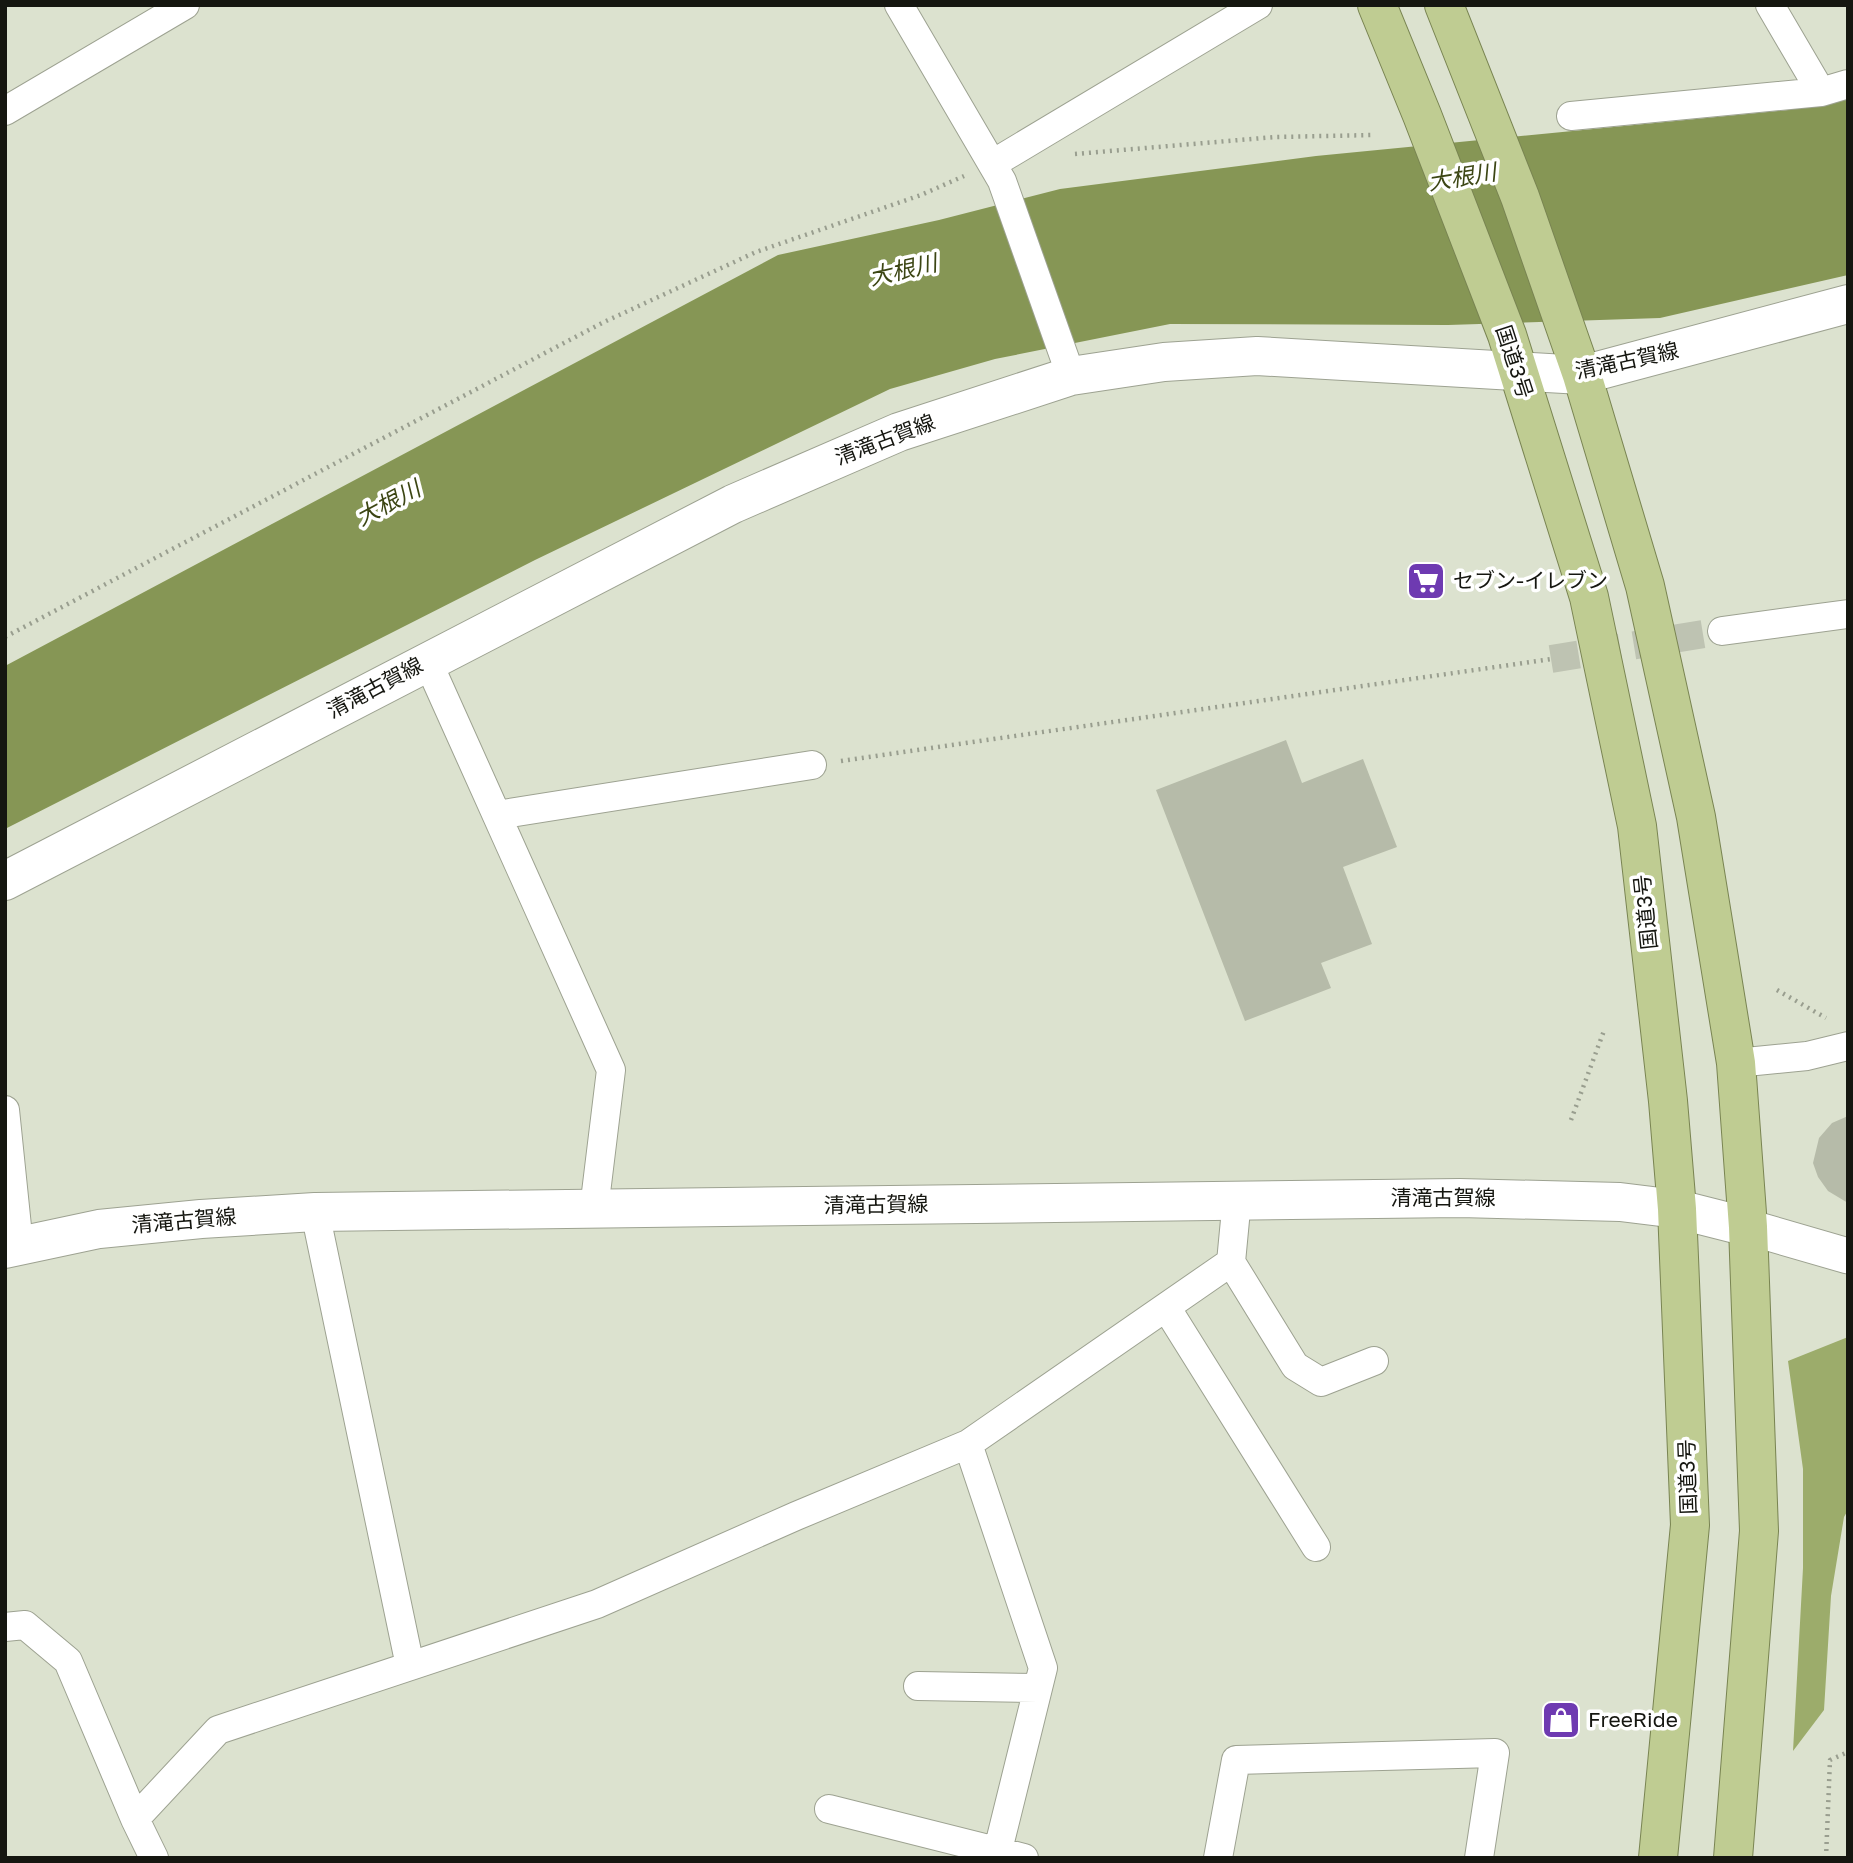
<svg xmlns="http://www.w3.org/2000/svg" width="1853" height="1863" font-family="'Golos Text','Noto Sans JP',sans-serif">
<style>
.forest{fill:#9cac6b}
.water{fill:#869655}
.building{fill:#b6bba9}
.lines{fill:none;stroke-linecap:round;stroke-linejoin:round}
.minor-tunnel{stroke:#bec3b2;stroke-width:28;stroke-dasharray:28 14;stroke-linecap:butt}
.minor-casing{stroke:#9da291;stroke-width:30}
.tertiary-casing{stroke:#9da291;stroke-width:37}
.secondary-casing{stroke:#9da291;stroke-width:40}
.trunk-casing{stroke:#798452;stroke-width:40}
.path{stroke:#999e8f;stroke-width:4.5;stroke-dasharray:2 5;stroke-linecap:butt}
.minor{stroke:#fff;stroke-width:28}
.tertiary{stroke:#fff;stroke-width:35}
.secondary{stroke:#fff;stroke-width:38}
.trunk{stroke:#bfcc92;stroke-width:38}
.labels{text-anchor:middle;stroke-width:7;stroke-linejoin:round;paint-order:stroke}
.street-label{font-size:21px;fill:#151610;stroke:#fff}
.poi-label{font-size:21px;fill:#151610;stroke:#fff;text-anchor:start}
.water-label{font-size:23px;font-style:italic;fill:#3c4614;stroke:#fff}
</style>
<rect width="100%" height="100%" fill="#dce2cf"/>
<path class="forest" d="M1848,1337V1510L1844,1517L1831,1596L1824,1710L1793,1751L1803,1568V1469L1788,1361Z"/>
<path class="water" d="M1848,93V275L1660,318L1448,325L1170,324L995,359L890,389L535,560L5,829V666L778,255L939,220L1060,189L1316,156L1788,110Z"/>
<path class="building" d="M1286,740L1302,783L1363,759L1397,847L1343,867L1372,944L1321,963L1331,988L1245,1021L1156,790Z
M1848,1116V1203L1828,1191L1818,1177L1813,1163L1819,1138L1832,1123Z"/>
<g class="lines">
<path class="minor-tunnel" d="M1551,659L1722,631"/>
<defs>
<path id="minor" d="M899,5L1002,181L1071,376
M1821,92L1848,84
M5,111L185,5
M1571,116L1821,92L1770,5
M994,163L1258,5
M1722,631L1848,614
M427,660L611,1070L594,1209
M497,815L812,765
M1736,1063L1807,1056L1848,1046
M5,1110L19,1246
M315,1212L410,1666
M1231,1262L1295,1366L1321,1382L1374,1361
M1166,1307L1316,1547
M968,1444L1043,1668L996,1858
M5,1627L25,1625L68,1661L135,1819
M918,1686L1038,1688
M829,1809L1024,1858
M154,1858L135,1819L218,1730L597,1604L796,1516L968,1444L1231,1262L1237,1199
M1218,1858L1236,1760L1495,1753L1479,1858"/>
<path id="tertiary" d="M1748,1227L1848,1256"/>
<path id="secondary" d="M5,881L733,504L899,432L1071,376L1164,362L1257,356L1582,375L1848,304
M5,1249L99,1229L201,1219L315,1212L1460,1198L1620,1202L1677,1209L1748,1227"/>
<path id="trunk" d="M1377,5L1422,115L1507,335L1589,597L1637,826L1668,1101L1677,1209L1690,1525L1658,1858
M1444,5L1520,197L1582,375L1645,586L1696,817L1736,1063L1748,1227L1759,1531L1733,1858"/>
</defs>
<use href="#minor" class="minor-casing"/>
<use href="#tertiary" class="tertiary-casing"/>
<use href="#secondary" class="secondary-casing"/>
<use href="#trunk" class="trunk-casing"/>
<path class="path" d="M1075,154L1275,137L1374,135
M5,637L604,322L756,252L921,195L964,176
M841,761L1551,659
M1777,990L1826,1018
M1571,1120L1605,1028
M1826,1858L1830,1760L1848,1752"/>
<use href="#minor" class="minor"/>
<use href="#tertiary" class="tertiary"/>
<use href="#secondary" class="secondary"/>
<use href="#trunk" class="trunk"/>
</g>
<defs>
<symbol id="supermarket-square" viewBox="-11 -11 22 22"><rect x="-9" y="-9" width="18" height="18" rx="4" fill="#6e3ab1" stroke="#fff"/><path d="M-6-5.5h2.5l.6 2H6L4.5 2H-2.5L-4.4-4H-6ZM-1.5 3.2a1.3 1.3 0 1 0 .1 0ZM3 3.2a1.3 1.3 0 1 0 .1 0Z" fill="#fff"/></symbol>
<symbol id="shop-square" viewBox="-11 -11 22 22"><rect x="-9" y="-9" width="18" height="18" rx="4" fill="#6e3ab1" stroke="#fff"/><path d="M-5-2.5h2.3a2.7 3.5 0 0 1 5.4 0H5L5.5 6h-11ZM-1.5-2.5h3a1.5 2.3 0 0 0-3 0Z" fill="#fff"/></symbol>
</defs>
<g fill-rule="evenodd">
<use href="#supermarket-square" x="1404" y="559" width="44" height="44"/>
<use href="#shop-square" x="1539" y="1698" width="44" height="44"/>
</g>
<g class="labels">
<g class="street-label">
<text transform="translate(1627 361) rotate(-12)" y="7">清滝古賀線</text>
<text transform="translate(1514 362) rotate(72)" y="7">国道3号</text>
<text transform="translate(885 440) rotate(-21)" y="7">清滝古賀線</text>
<text transform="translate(375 688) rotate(-28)" y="7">清滝古賀線</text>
<text transform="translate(1646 912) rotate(-96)" y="7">国道3号</text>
<text x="1443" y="1205">清滝古賀線</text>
<text transform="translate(876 1205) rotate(-1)" y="7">清滝古賀線</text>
<text transform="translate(184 1221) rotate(-5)" y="7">清滝古賀線</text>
<text transform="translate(1688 1477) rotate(-92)" y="7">国道3号</text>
</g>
<g class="poi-label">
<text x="1453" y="588">セブン-イレブン</text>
<text x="1588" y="1727">FreeRide</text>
</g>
<g class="water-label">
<text transform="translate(1462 177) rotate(-9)" y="8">大根川</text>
<text transform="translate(903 270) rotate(-13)" y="8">大根川</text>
<text transform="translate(388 503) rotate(-28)" y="8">大根川</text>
</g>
</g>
<rect width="1853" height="1863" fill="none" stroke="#151610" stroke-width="14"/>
</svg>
